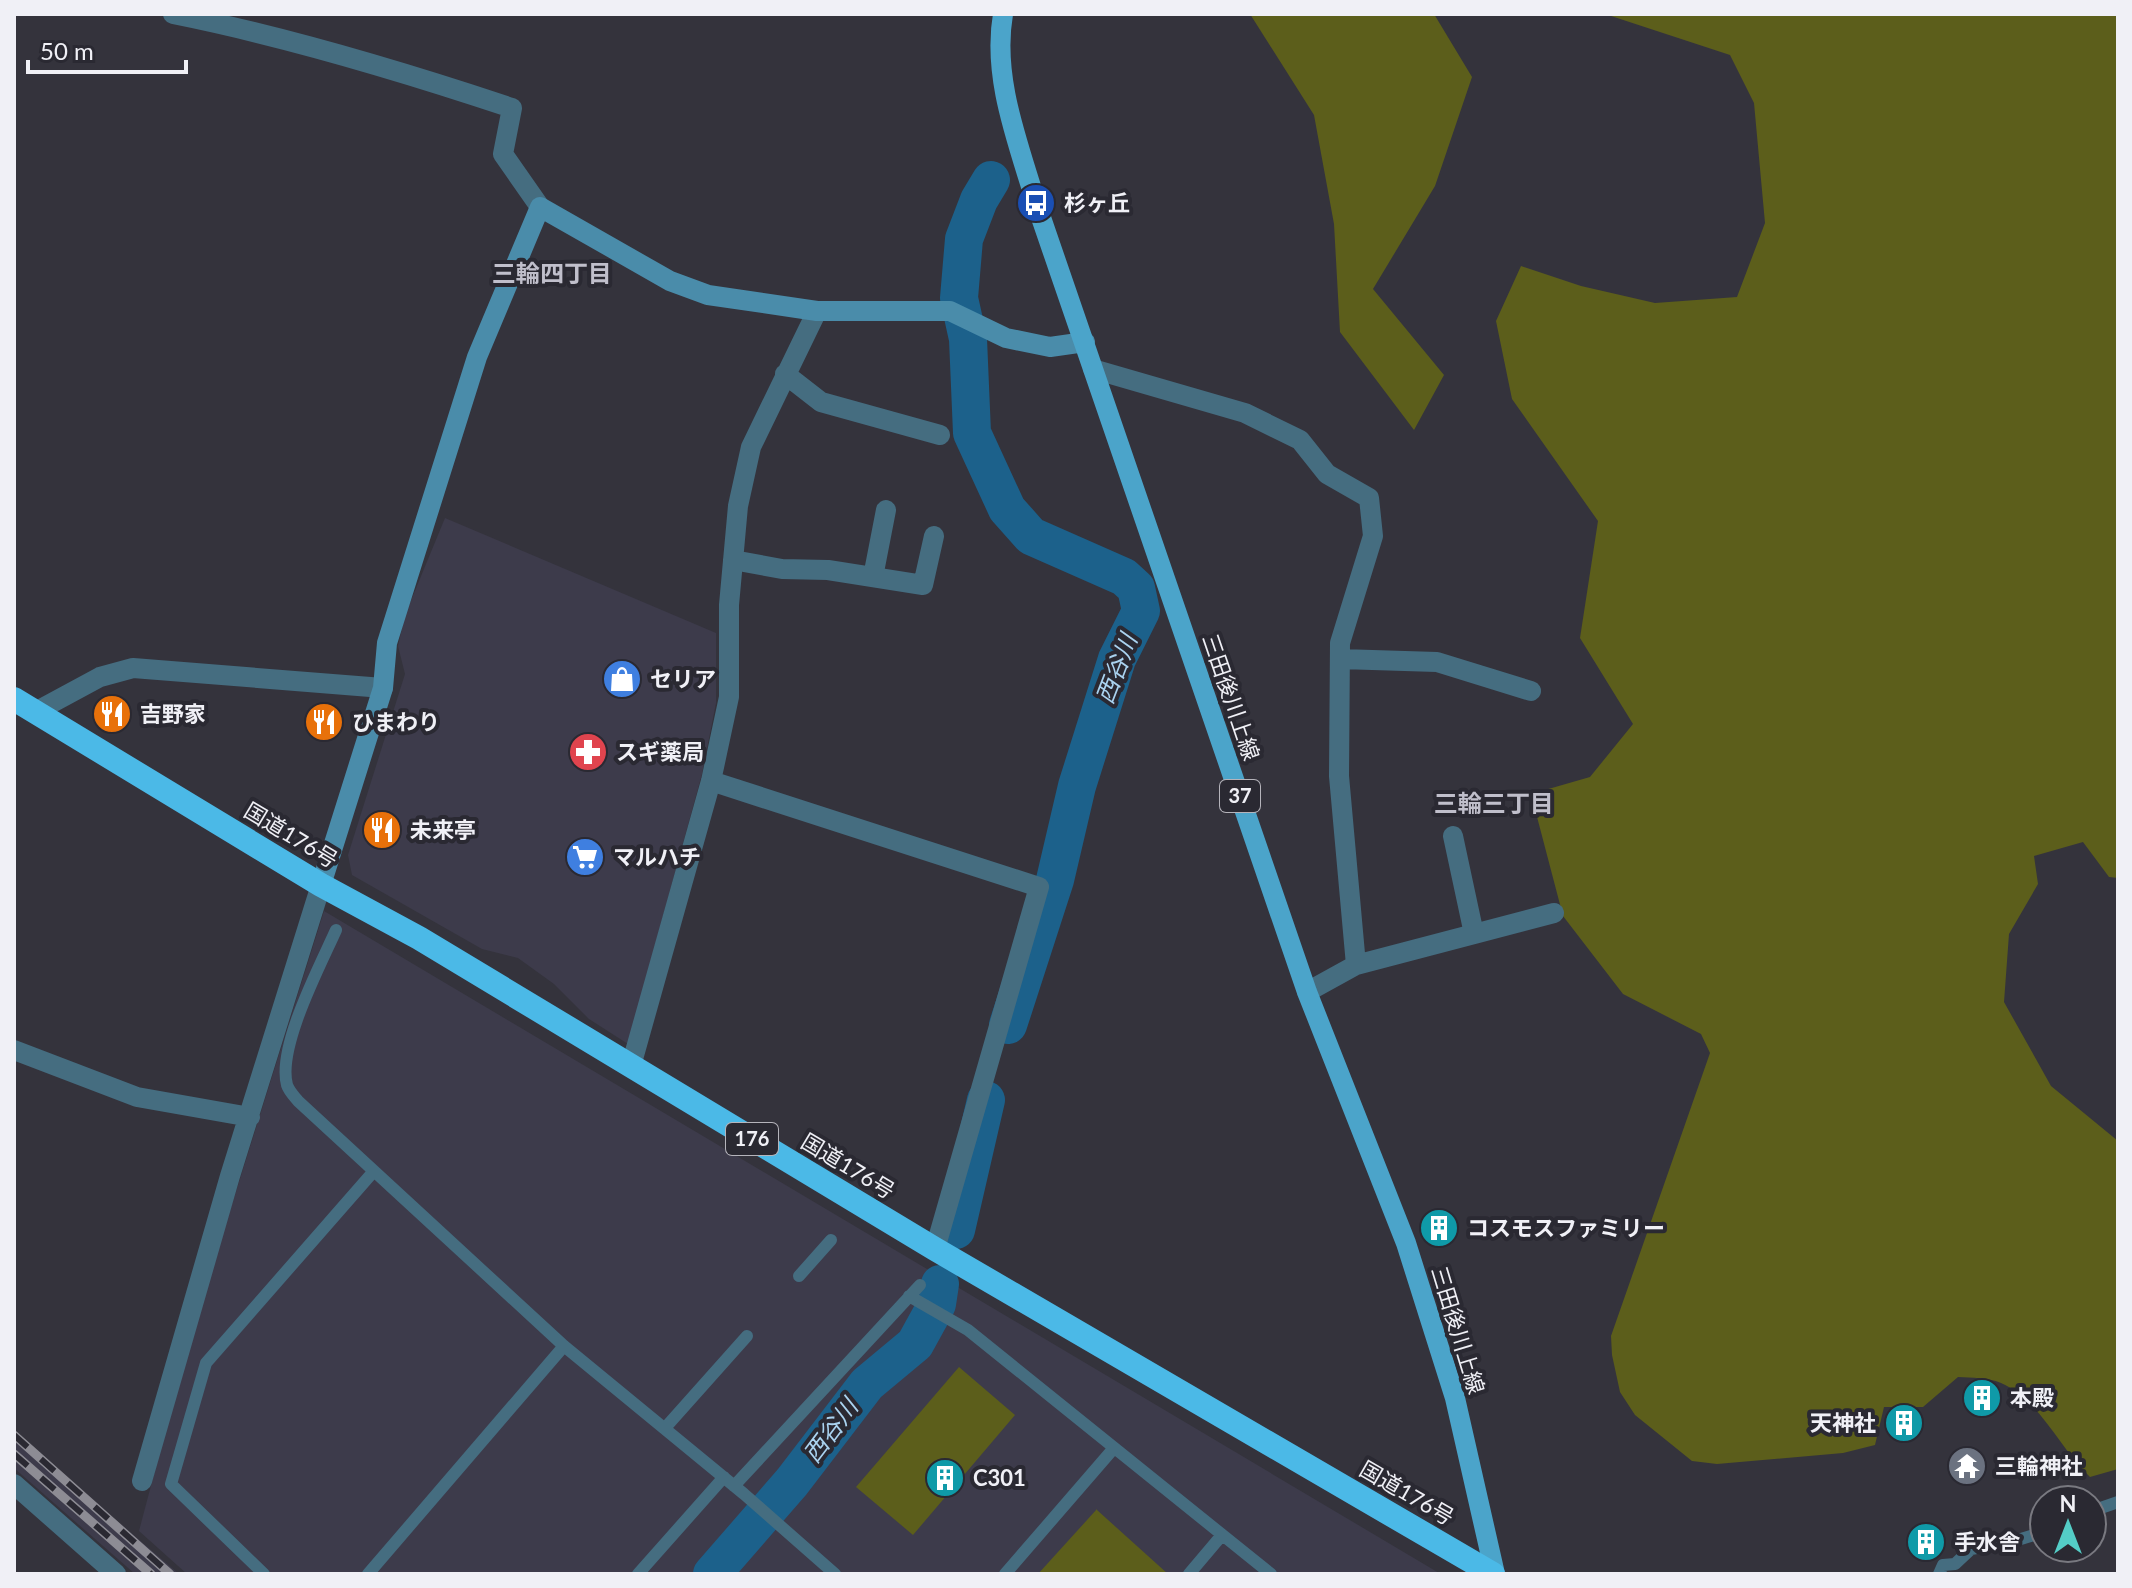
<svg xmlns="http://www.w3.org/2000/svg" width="2132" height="1588" font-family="Lato,'Noto Sans JP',sans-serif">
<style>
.built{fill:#3d3b4b}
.green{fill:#5c5e1b}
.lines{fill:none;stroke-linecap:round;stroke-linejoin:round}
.river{stroke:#1c618b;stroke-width:38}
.lane{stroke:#456d80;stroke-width:12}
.street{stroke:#456d80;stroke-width:20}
.secondary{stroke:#4a8caa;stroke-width:20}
.primary{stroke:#4ba4ca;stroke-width:20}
.highway{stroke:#4bb9e7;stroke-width:24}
.rail-casing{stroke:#8d8c94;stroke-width:9}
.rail{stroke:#2a2932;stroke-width:6;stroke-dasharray:18;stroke-linecap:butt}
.labels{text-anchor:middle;stroke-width:8;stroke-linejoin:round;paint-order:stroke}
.shield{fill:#2a2932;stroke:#b5b4bb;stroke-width:2}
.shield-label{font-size:20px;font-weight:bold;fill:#f0f0f6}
.poi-label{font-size:22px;font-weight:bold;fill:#f0f0f6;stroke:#2a2932;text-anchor:start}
.street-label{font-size:22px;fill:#f0f0f6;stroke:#2a2932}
.neighbourhood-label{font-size:24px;font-weight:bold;fill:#c0bfcb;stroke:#2a2932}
.water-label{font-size:24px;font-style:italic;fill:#aad3f0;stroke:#2a2932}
</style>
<rect width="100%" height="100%" fill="#34333c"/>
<path class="built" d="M445,518L716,633V703L702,774L628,1044L589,1019L554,984L518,958L482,949L352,875L348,855L405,674L398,646L405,615Z
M324,911L1439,1573L1440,1574H187L139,1531L190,1338Z
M14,1431L68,1479L179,1574H135L14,1468Z"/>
<path class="green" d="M1250,14H1434L1472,77L1435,186L1373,289L1444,375L1414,430L1340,332L1334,224L1314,115Z
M1605,14H2118V878L2109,877L2083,842L2034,856L2038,884L2009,934L2004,1002L2051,1086L2118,1141V1469L2090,1477C2060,1449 2040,1400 2001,1383C1987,1377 1972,1378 1958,1377L1923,1407H1884L1875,1445L1843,1453L1717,1464L1692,1461L1635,1415L1620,1392L1612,1355L1611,1336L1710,1053L1701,1034L1623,994L1563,916L1531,794L1590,777L1633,724L1580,638L1598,521L1512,399L1496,321L1521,266L1581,286L1655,303L1737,297L1765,223L1754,103L1730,55Z
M959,1367L1015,1415L913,1535L856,1487Z
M1097,1509V1510L1168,1574H1038Z"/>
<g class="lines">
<path class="river" d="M991,180L979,200L964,239L959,298L968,339L972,433L1007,509L1031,536L1124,577L1136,588L1141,611L1117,659L1077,786L1055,880L1008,1025
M956,1230L986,1100
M712,1574L792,1482L867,1384L915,1344L937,1304L940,1284"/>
<path class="lane" d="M336,930C320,966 277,1047 287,1085C289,1091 294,1096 298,1101L564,1346L744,1494L835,1574
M799,1276L831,1240
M909,1296L968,1330L1271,1574
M665,1428L747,1336
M734,1486L920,1285
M2092,1511L2118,1502
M264,1574L171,1484L206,1363L374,1171
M368,1574L564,1346
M638,1574L724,1477
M1005,1574L1114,1448
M1189,1574L1222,1535
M1939,1574L1943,1565L1955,1564L1971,1549L2011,1542L2044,1532"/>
<path class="street" d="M173,14C288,37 401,71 512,108L503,154L540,207
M1093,369L1245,413L1300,440L1327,474L1369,498L1373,536L1340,643L1339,776L1356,965L1307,992
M785,374L821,402L940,435
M733,560L782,569L828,570L923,585L934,536
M873,577L886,510
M1340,659L1437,662L1531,691
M37,711L100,677L133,668L383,688
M711,781L1039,887L935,1249
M1453,836L1474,934
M1356,965L1554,913
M14,1050L137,1097L250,1117
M631,1066L711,781L729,697V605L738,506L751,447L817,311
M142,1481L230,1176L321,885
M14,1484L116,1574"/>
<path class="secondary" d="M321,885L383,688L387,643L477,357L540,207L670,281L708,295L817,311H950L1006,338L1050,347L1085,342"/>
<path class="primary" d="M1003,14C992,78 1018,142 1036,203L1307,992L1406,1243L1455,1398L1495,1574"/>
<path class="highway" d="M14,699L321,885L419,938L935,1249L1493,1574"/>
<defs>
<path id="rail" d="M14,1435L170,1574
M14,1454L151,1574"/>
</defs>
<use href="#rail" class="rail-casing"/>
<use href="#rail" class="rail"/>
</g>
<defs>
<symbol id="bus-disc" viewBox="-11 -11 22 22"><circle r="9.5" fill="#1a4fb4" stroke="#2a2932"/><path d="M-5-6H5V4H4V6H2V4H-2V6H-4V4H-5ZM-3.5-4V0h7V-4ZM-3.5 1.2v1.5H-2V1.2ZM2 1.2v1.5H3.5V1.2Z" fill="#fff"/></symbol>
<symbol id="shop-disc" viewBox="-11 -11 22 22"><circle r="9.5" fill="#3f7fe0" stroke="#2a2932"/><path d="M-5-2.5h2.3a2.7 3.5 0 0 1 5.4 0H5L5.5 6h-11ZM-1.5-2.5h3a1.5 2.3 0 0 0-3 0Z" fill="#fff"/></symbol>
<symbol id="restaurant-disc" viewBox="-11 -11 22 22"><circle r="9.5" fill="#e8710a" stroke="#2a2932"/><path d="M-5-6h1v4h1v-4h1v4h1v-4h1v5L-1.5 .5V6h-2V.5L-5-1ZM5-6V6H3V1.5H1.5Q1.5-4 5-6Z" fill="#fff"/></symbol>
<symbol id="pharmacy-disc" viewBox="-11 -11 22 22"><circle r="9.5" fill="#e0444e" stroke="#2a2932"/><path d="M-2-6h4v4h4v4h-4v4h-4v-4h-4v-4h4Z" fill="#fff"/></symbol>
<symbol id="supermarket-disc" viewBox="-11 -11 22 22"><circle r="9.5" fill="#3f7fe0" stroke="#2a2932"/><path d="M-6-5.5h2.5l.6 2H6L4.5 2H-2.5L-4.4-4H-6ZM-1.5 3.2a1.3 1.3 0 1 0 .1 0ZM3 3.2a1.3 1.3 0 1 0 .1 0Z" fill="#fff"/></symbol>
<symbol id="building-disc" viewBox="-11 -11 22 22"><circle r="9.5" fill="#0f9aa8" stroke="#2a2932"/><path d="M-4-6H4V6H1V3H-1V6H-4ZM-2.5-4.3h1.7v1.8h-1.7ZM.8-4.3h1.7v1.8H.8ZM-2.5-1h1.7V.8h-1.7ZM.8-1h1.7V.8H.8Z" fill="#fff"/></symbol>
<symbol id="temple-disc" viewBox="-11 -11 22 22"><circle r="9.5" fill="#6b7280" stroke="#2a2932"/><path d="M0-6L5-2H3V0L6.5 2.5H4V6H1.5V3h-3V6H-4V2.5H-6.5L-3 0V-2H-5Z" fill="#fff"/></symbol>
</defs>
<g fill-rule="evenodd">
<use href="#bus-disc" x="1014" y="181" width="44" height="44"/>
<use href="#shop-disc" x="600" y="657" width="44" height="44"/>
<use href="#restaurant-disc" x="90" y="692" width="44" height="44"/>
<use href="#restaurant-disc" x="302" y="700" width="44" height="44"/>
<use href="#pharmacy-disc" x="566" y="730" width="44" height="44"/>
<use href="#restaurant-disc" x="360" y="808" width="44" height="44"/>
<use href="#supermarket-disc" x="563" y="835" width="44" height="44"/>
<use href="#building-disc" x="1417" y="1206" width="44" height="44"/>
<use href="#building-disc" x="1960" y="1376" width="44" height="44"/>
<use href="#building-disc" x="1882" y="1401" width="44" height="44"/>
<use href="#temple-disc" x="1945" y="1444" width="44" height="44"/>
<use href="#building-disc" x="923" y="1456" width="44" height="44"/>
<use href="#building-disc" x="1904" y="1520" width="44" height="44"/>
</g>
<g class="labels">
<g class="shield">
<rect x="1220" y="780" width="40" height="32" rx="6"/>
<rect x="726" y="1123" width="52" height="32" rx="6"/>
</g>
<g class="shield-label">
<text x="1240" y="803">37</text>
<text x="752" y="1146">176</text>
</g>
<g class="poi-label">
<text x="1064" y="211">杉ヶ丘</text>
<text x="650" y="687">セリア</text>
<text x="140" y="722">吉野家</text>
<text x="352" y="730">ひまわり</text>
<text x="616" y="760">スギ薬局</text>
<text x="410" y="838">未来亭</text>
<text x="613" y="865">マルハチ</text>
<text x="1467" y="1236">コスモスファミリー</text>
<text x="2010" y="1406">本殿</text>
<text x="1876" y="1431" text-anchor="end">天神社</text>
<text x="1995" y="1474">三輪神社</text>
<text x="973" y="1486">C301</text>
<text x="1954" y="1550">手水舎</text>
</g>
<g class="street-label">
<text transform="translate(1231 697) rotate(71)" y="8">三田後川上線</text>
<text transform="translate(291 835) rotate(31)" y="8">国道176号</text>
<text transform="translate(848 1166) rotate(31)" y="8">国道176号</text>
<text transform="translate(1458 1330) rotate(73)" y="8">三田後川上線</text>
<text transform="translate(1407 1493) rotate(30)" y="8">国道176号</text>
</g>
<g class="neighbourhood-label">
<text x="552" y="282">三輪四丁目</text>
<text x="1494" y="812">三輪三丁目</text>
</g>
<g class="water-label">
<text transform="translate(1117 669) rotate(-69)" y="8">西谷川</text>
<text transform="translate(831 1431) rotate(-53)" y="8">西谷川</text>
</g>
</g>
<rect width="2132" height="1588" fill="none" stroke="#f0f0f6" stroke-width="32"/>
<g transform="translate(2068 1524)"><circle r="38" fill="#2a2932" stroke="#797980" stroke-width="2"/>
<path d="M0-6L14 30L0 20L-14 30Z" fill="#54cdc7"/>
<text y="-12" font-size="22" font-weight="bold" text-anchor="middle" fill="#f0f0f6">N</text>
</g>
<path d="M28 60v12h158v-12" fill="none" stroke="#f0f0f6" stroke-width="4"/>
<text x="40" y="60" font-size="24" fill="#f0f0f6" stroke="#2a2932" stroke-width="6" paint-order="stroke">50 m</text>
</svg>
